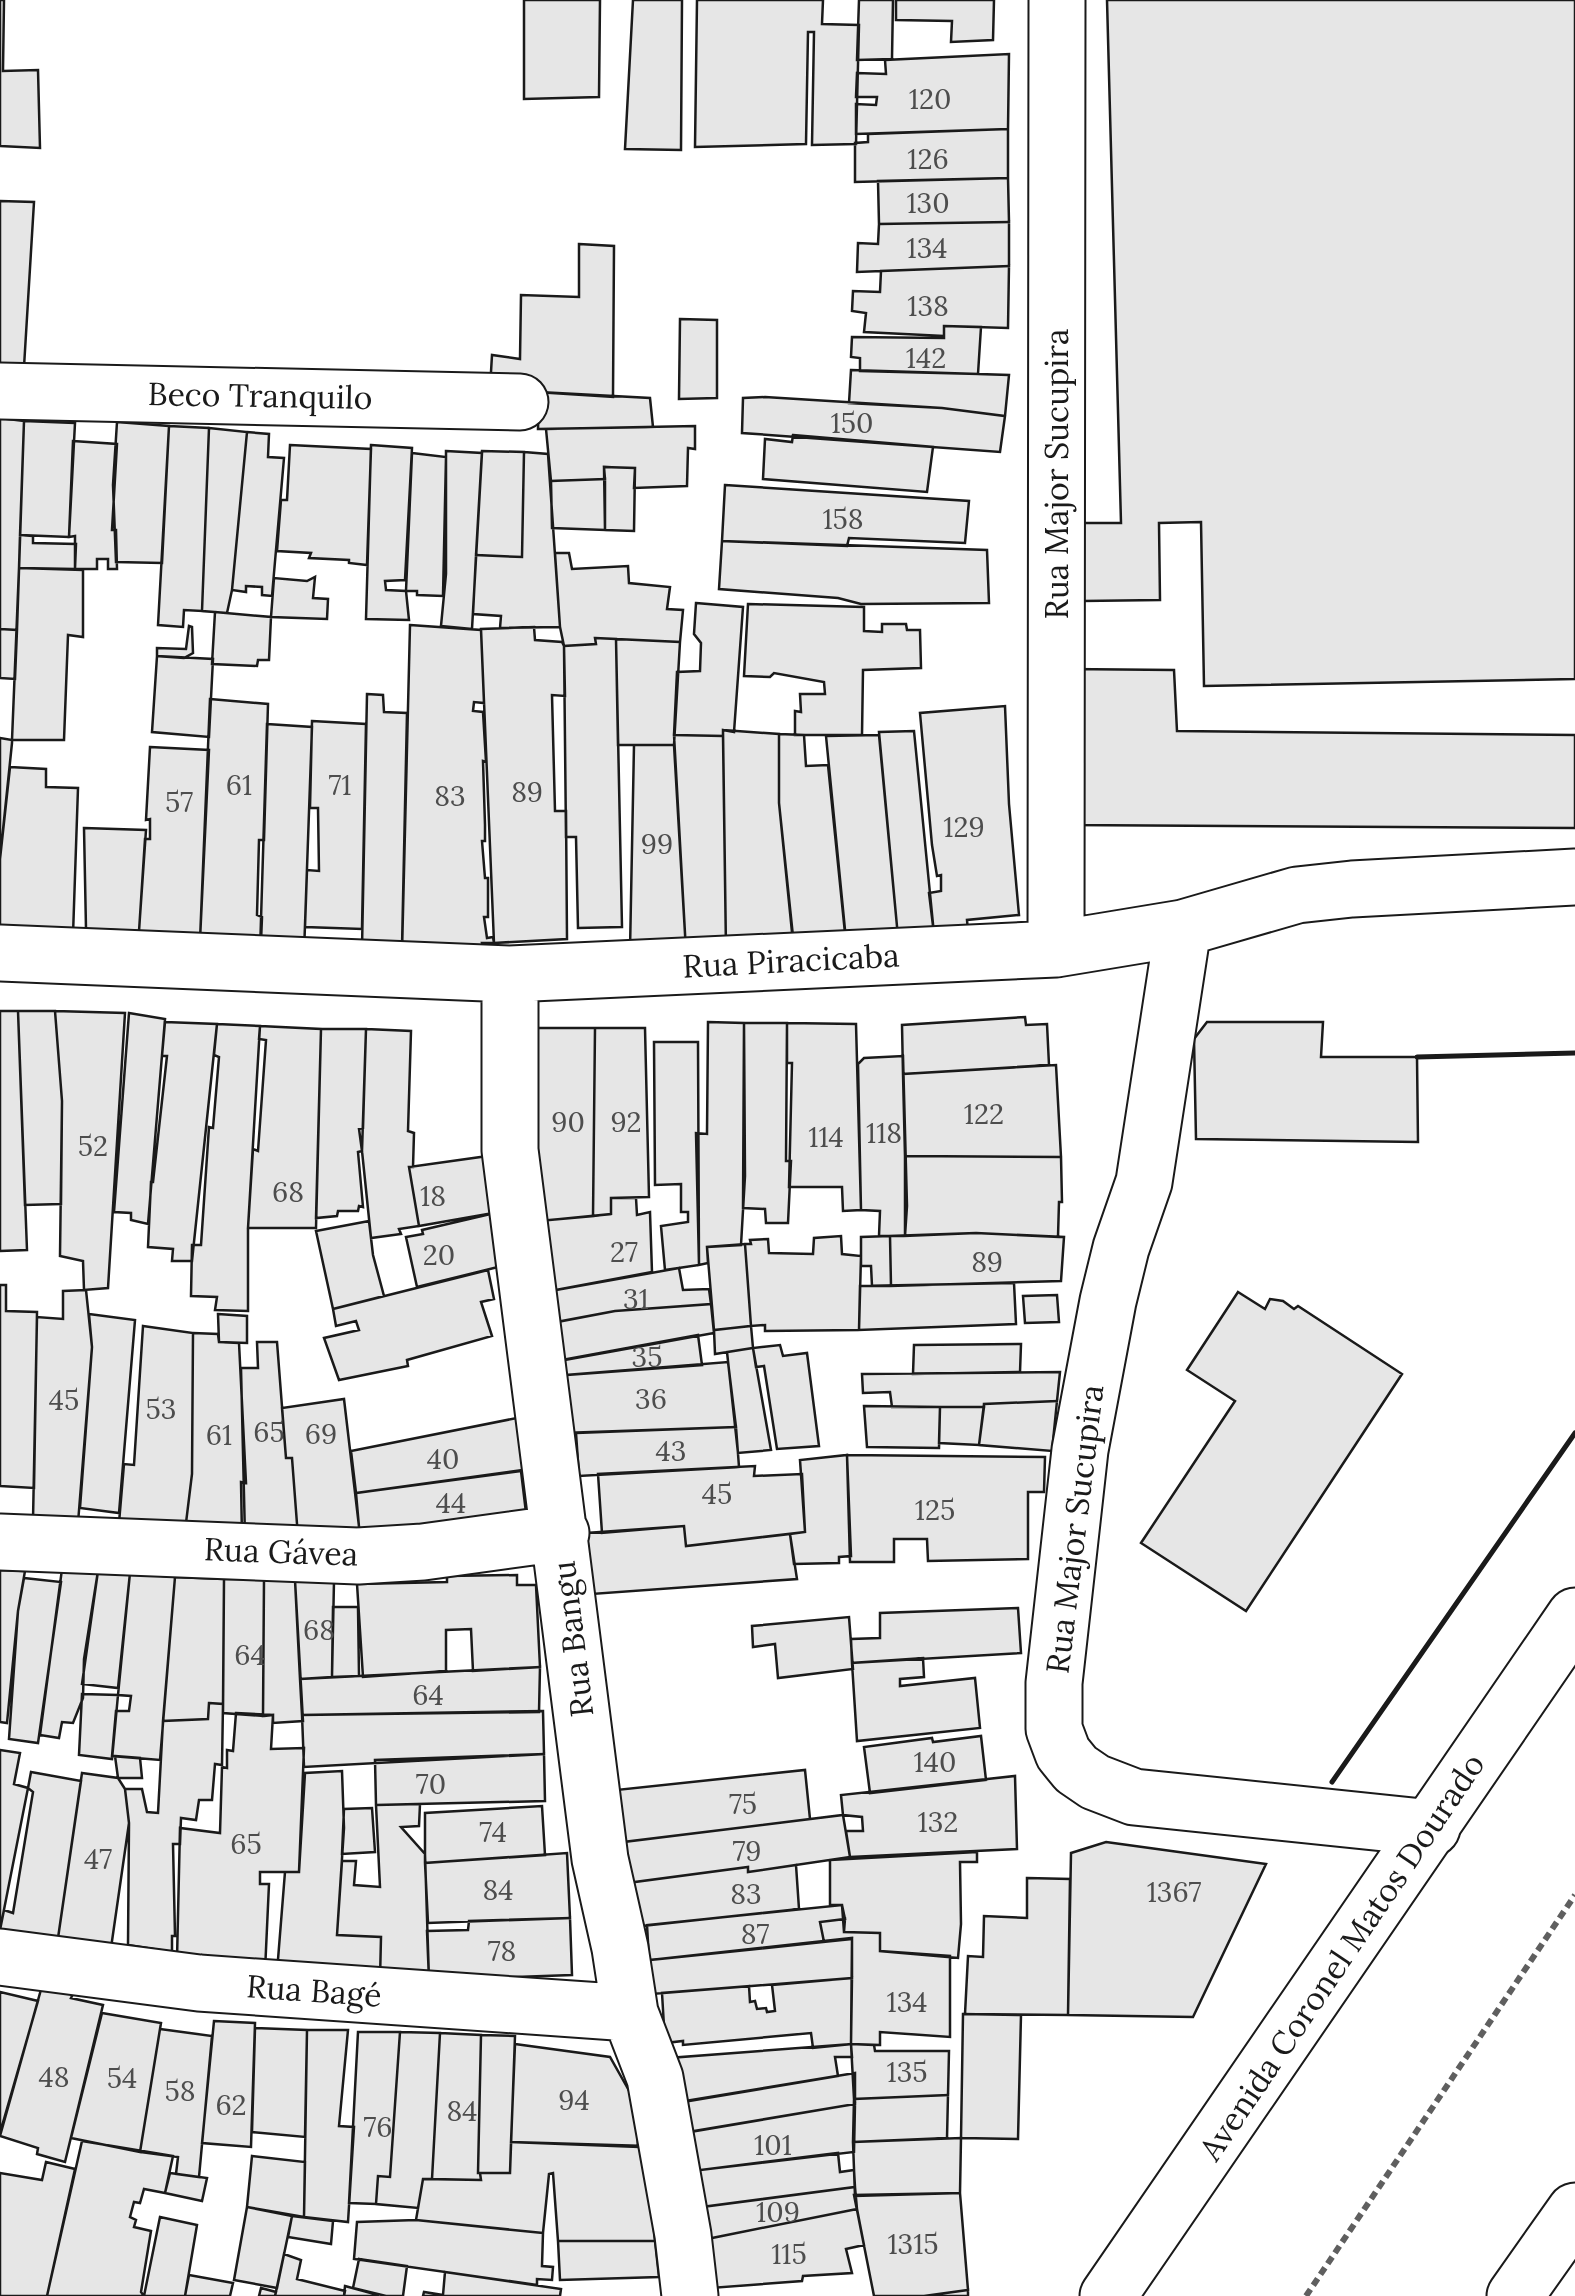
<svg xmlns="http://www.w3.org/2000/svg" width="1575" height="2296" font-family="Lora,serif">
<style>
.building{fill:#e6e6e6;stroke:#1a1a1a;stroke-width:2.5}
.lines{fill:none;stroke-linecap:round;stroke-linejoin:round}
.minor-casing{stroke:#1a1a1a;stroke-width:59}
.major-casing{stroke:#1a1a1a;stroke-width:59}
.path{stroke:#5f5f5f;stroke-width:6;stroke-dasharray:8 5;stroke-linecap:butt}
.minor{stroke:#fff;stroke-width:55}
.major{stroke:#fff;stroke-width:55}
.wall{stroke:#1a1a1a;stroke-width:5}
.labels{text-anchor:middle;stroke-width:8;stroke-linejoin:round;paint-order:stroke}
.number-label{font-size:28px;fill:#4d4d4d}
.street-label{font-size:32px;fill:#1a1a1a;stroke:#fff}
</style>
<rect width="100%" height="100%" fill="#fff"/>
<path class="building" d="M0,0H4L3,71L38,70L40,148L0,146Z
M524,0H600L599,97L524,99Z
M633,0H682L681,150L625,149Z
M697,0H823L822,24L859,25L856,144L812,145L814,32H808L806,144L695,147Z
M859,0H893L892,59L857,60Z
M896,0H994L993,40L951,42L952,21L896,20Z
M1107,0H1575V679L1204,686L1201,522L1159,523L1160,600L1083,601L1082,523H1121Z
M1009,54L1008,129L856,134V104L876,105L877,97H856L857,73L886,74L885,60Z
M1008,129V178L855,182V143L868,142V134Z
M1008,178L1009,222L879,224L878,181Z
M0,201L34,202L24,367L0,366Z
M1009,222V266L857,272L858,243L878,244L879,224Z
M579,244L614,246L613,397L490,389L492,355L520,359L521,295L579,297Z
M1009,266L1008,328L944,326V336L864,332L866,313L852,311L853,291L880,292L881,271Z
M680,319L717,320V398L679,399Z
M944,326L981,327L978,374L860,371V358L851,357L852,337L944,338Z
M851,370L1009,375L1005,416L942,408L849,403Z
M539,392L650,398L653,427L538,429Z
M765,397L942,408L1005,416L1000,452L742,433L743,398Z
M0,418L24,421L17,630L0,629Z
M24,421L75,423L69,537L20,535Z
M117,422L169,426L162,563L116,562L113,485Z
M169,426L209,428L202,611L184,610L183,627L158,625Z
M695,426V449L688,448L687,486L634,488L635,468L604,467L605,479L551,481L546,429Z
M209,428L247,432L232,590L227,613L202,611Z
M247,432L269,434L268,457L284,458L272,596L262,595V587L246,586V592L232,590Z
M793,435L933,447L927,492L763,479L765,439L792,442Z
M73,441L117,444L112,530H116L117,569H108V559H97V569H75V536L69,537Z
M290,445L371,449L367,565L349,563V560L309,558L311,553L277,551L281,500H287Z
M371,445L412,448L405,580L385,581L386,590L406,591L409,620L366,619Z
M446,451L482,453L472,629L441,626L446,574Z
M482,451L524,452L522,557L476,555Z
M524,452L548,454L560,627L500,628L501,616L473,614L476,555L522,557Z
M412,453L446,457L443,596L417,595V591H406Z
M604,467L635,468L634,531L605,530Z
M605,479V530L552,528L551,481Z
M725,485L969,501L965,543L849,538L847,546L722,541Z
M20,535L33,536V543L76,544L75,569L19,568Z
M722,541L987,550L989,603L861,604L838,598L719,589Z
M555,553H569L572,569L628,566L629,583L670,587L667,609L683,610L680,642L595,638L596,644L564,646L560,627Z
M19,568L83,570V637L68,635L64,740H12Z
M315,577L313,598L328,599L327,619L271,617L274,578L307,581Z
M696,603L743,607L734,732L723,730V736L674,735L677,672L700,671L701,643L694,634Z
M748,604L864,607V631L882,632V624H906L907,630H920L921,668L863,670L862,735H795V711L801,712L800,694H825L824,682L774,673L770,677L744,676Z
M215,612L271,617L269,660H258L257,666L212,664Z
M410,625L481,630L484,703L474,702L473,711L483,712L486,762L483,761L485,825V841H482L485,878H488V917H484L487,938L493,937L494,943H482L484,952L402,953Z
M189,626L192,627L193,653L184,658L157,656V648L186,649Z
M534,627L535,640L562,642L564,646L565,696L552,695L555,811H566L567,939L494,943L481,629Z
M0,629L17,630L15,679L0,678Z
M595,638L616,639L622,927L578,928L576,837H566L564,646L596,644Z
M616,639L680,642L674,745H618Z
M157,656L213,659L209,737L152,732Z
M1067,669L1174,670L1177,731L1575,735V828L1067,825Z
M367,694L383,695L384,712L407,713L402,947L362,948Z
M210,699L268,704L264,840H259L257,915L262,917L261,942L200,940Z
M1005,706L1009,804L1019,915L967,920L968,931L934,934L929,893L941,891V875L937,876L932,845L920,713Z
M312,721L366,724L362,929L305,927L307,870L319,871L318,808H310Z
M267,724L312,727L304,953L260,952Z
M723,730L779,734V803L793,942L726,950Z
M914,731L934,934L898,937L879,732Z
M779,734L804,735L806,766L828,765L846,943L794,946L779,803Z
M674,735L723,736L726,950L686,951Z
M879,735L898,937L847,950L826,736Z
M0,738L12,740V743L0,859Z
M634,745H674L686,951L630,950Z
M150,747L209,750L200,940L138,947L145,839H150V819L146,820Z
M10,767L46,769V787L78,788L73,935L0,931V859Z
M84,828L146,830L139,931L86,929Z
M0,1011H18L27,1250L0,1251Z
M18,1011H55L62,1101L61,1204L25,1205Z
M55,1011L125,1013L108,1288L84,1290L83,1261L60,1256L62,1101Z
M129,1013L165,1019L148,1224L131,1220V1213L114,1212Z
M1025,1017L1026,1025L1047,1024L1049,1065L903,1074L902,1025Z
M165,1022L217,1024L192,1261H172L173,1249L148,1247L151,1182H153L167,1056H162Z
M708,1022L744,1023L745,1176L741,1245L707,1247L708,1263L699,1265L696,1133L707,1134Z
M1207,1022H1323L1321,1057H1417L1418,1142L1196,1139L1194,1039Z
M744,1023H787L786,1161H791L788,1223H766L765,1209L743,1208Z
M787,1023L856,1024L861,1210L843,1211L842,1187H789L792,1063H787Z
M217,1024L260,1026L248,1228V1311L215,1310L217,1297L191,1296L192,1245H201L209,1127L213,1128L219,1057L214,1055Z
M260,1026L321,1029L316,1228H248L253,1149L258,1151L266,1040L259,1039Z
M526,1028H595L593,1216L528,1222Z
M595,1028H645L649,1197L611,1198V1214L593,1216Z
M321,1029H366L363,1128L359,1129L362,1151L358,1152L363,1207L359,1206L358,1211H338L337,1216L316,1218Z
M366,1029L411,1031L408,1131L414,1133L413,1167H409L419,1226L399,1229L401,1234L371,1238L362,1151Z
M654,1042H698L699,1265L665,1270L661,1226L688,1222V1212H681V1184L655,1185Z
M903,1056L907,1206L905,1236H879L880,1211L861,1210L858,1064L864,1058Z
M1056,1065L1061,1157L905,1156L903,1074Z
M495,1155L499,1212L419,1226L409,1167Z
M905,1156L1061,1157L1062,1202H1059L1058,1237L976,1233L905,1236Z
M611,1198H636L637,1215L650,1212L652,1272L545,1292L539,1221L611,1214Z
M499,1212L502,1266L417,1287L406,1237L423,1234L422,1230Z
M369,1221L373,1255L384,1296L333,1309L316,1231Z
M976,1233L1064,1237L1061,1281L891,1286L890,1236Z
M841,1236L842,1254L861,1256L859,1330L765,1331V1325L751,1326L745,1244H751L750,1240L768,1239L769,1253L813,1254L814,1238Z
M890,1236L891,1286H872L871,1266H861V1237Z
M745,1244L751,1326L714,1330L707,1247Z
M679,1268L683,1290L709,1289L711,1304L615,1311L547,1324L545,1292Z
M488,1270L494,1299L481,1302L492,1336L407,1360L408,1366L339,1380L324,1338L359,1330L356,1321L336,1326L333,1309Z
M1014,1283L1016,1324L859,1330L860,1286Z
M0,1285H6V1311L37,1312L34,1488L0,1486Z
M86,1290L92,1347L78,1523L33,1520L37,1317L63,1319V1291Z
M1238,1292L1265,1309L1270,1299L1283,1301L1294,1309L1298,1306L1402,1374L1246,1611L1141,1543L1235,1401L1187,1370Z
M1057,1295L1059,1322L1025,1323L1023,1296Z
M711,1304L714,1333L559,1361L551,1323L615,1311Z
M89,1314L135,1320L119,1513L80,1508L92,1347Z
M218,1314L247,1316V1343L219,1342Z
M143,1326L193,1333L192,1474L185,1531L119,1523L124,1464L134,1465Z
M751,1326L753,1348L715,1354L714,1330Z
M193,1333L218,1334L219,1342L239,1343L246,1483L241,1482L242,1536L185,1531L192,1474Z
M698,1335L702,1365L554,1376L551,1362Z
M257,1342H277L286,1458H292L298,1537H245L241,1368H258Z
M1021,1344L1020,1372L913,1374L914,1345Z
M780,1345L783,1356L807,1353L819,1446L777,1449L764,1366L756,1367L753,1348Z
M753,1348L771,1450L738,1453L727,1352Z
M728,1362L736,1427L562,1433L554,1376Z
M1060,1372L1057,1401L984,1404V1407H892L890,1392L863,1393L862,1374Z
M344,1399L360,1535L298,1537L292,1458H286L282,1408Z
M1057,1401L1052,1451L979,1445L984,1404Z
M864,1406L940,1407L939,1448L867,1447Z
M940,1407H984L979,1445L939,1443Z
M522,1417L530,1469L356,1493L351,1451Z
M736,1427L739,1467L579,1476L576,1433Z
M847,1455L851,1556L839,1557V1563L794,1564L790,1534L805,1532L800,1460Z
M847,1455L1045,1457L1044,1492H1028V1559L928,1561L927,1539H894V1562H850Z
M755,1466L754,1476L802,1474L805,1532L686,1546L684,1526L602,1533L598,1474Z
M521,1471L527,1521L360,1538L356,1493Z
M684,1526L686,1546L790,1534L797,1579L592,1594L587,1533Z
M62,1569L98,1571L84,1659L83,1698L73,1723L62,1722L59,1738L40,1735Z
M0,1570L25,1571L18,1611L7,1723L0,1722Z
M98,1571L130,1573L118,1688L82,1684Z
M130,1573L175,1577L160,1760L112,1756L116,1711H129L131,1696L118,1695Z
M517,1575V1585H536L540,1667L473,1671L471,1629L446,1630V1671L363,1677L357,1584L447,1582V1576Z
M175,1577L224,1579L223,1704L209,1703L208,1719L163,1721Z
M24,1578L61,1582L38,1743L9,1739L18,1611Z
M224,1579H264L263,1716L223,1713Z
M264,1579L295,1580L303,1721L273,1723V1715L263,1716Z
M295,1580L334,1581L332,1677L300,1679Z
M333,1607H358L359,1676L332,1677Z
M1018,1608L1021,1653L852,1663L851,1639L880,1638V1613Z
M849,1617L853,1669L778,1678L775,1644L753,1647L752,1626Z
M923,1658L924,1677L900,1679V1686L975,1678L980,1728L857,1741L852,1663Z
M540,1667L539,1712L302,1715L300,1679Z
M82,1694L118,1695L112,1759L79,1755Z
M209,1703L223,1704L222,1765L215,1764L212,1800H199L196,1820L181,1818L180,1844H173L175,1936H172V1952L128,1945L129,1823L125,1789H142L147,1812L158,1813L163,1721L208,1719Z
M543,1711L544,1754L304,1767L302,1715Z
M236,1713L273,1715L271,1749L304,1748L299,1872H260V1884H269L265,1971L177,1959L180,1828L220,1833L222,1767L227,1768V1750L233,1751Z
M981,1736L986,1780L870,1793L864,1747L932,1738L933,1742Z
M0,1750L20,1753L14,1784L28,1788L0,1930Z
M544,1754L545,1801L376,1805L375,1760Z
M115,1756L140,1758L142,1778H118Z
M805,1770L810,1819L623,1842L616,1790Z
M342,1771L344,1828L337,1935L381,1937L380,1979L277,1972L285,1872H299L305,1773Z
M31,1772L81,1781L58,1938L0,1930L4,1910L13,1913L33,1792L28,1788Z
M82,1773L118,1778L125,1789L129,1823L111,1948L58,1938Z
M1015,1776L1017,1849L850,1857L846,1831H863L862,1817L843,1815L841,1795Z
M420,1804L419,1826L401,1827L425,1854L429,1980L380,1979L381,1937L337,1935L342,1861H356L354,1885L380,1887L376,1805Z
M542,1806L545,1855L425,1863V1813Z
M372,1808L375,1852L342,1854L344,1809Z
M843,1815L850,1857L748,1872V1867L627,1883L623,1842Z
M1106,1842L1266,1864L1193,2017L1068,2015L1071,1853Z
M977,1852V1862H960L961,1924L958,1958L880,1951V1933L844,1932L842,1905H830V1860Z
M567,1853L570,1918L428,1923L425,1863Z
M796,1865L799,1909L632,1927L627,1883L748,1867V1872Z
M1027,1878L1070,1879L1068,2015L965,2014L968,1956L983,1957L984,1916L1027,1918Z
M842,1905L845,1919L820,1922L824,1942L649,1960L647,1925Z
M570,1918L572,1975L429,1980L427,1931L468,1930L469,1921Z
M845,1919L844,1932L880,1933V1951L950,1956V2037L880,2032V2045L851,2044L852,1939L824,1942L820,1922Z
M852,1938V1978L652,1994L649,1960Z
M852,1978L851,2044L813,2048L811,2033L683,2045V2041L665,2043L662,1993L749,1986L750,2002L755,2001L757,2009L766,2008L767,2012L775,2011L772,1985Z
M42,1986L74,1992L71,1998L103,2005L65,2162L37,2154L38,2148L0,2136Z
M0,1992L38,2001L0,2133Z
M102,2013L161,2023L140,2152L71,2138Z
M963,2014L1021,2015L1018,2139L961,2138Z
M214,2021L255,2023L251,2147L202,2143Z
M255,2028L307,2030L305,2137L252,2132Z
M160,2029L212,2036L199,2177L176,2174L178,2157L140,2152Z
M307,2030H348L339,2126L354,2127L348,2222L304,2217Z
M358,2032H400L390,2177L378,2176L376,2204L349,2203Z
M400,2032L440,2033L432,2179H423L418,2208L376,2204L378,2176L390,2177Z
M440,2033L481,2035L478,2173H480L481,2180L432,2179Z
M481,2035L515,2036L510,2173H478Z
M515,2044L610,2057L636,2103L638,2147L511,2142Z
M851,2044L852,2057H835L838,2076L677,2103L669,2058Z
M851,2044L874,2045L875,2051H949L948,2095L854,2099Z
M855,2073V2104L690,2132L685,2101Z
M948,2095L947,2138L853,2142L854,2099Z
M855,2104L854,2152L692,2171L682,2133Z
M961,2138L960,2193L855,2196L853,2142Z
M82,2141L173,2156L165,2193L144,2189L140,2203L134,2202L130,2217L136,2220L134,2227L151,2231L141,2292L144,2296H47Z
M511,2142L646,2146L655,2241H558L553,2173L549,2174L543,2233L416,2220L423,2179L481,2180L480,2173H510Z
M838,2153L840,2172L854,2170L855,2187L694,2208L692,2171Z
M252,2156L305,2162L304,2217L247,2207Z
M46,2162L75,2169L47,2296H0V2173L42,2180Z
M170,2173L207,2178L202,2201L165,2193Z
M855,2187L857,2209L707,2239L694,2208Z
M960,2193L968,2290L924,2296H874L854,2195Z
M247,2207L292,2216L277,2288L234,2280Z
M857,2209L864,2245L846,2249L852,2273L803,2276L802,2281L711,2288L707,2239Z
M292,2216L333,2221L331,2244L288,2237Z
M160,2217L197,2225L185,2296H144Z
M416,2220L543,2233L542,2266L553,2267L552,2280L537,2279V2285L354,2259L357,2222Z
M558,2241H655L659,2277L560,2280Z
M284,2254L301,2260L297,2279L345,2291L344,2296H275Z
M359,2259L407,2266L403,2296H386L353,2288Z
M445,2272L561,2289L560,2296H423L424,2292L443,2295Z
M189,2275L233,2283L230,2296H185Z
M345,2286L378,2295V2296H344Z
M261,2288L276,2292L275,2296H259Z
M968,2290V2296H924Z"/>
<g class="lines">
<defs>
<path id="minor" d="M0,391L520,402
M1183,928L1144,1182L1121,1248L1108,1301L1080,1450L1054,1683V1729L1063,1753L1076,1769L1095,1782L1134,1797L1432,1828
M1056,949L1057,0
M0,953L510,974L1056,949L1183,928L1297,895L1352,889L1575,877
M510,974V1150L600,1859L620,1948L630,2013L655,2078L683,2235L690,2296
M0,1542L358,1556L423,1552L561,1533
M0,1957L199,1983L630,2013"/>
<path id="major" d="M1108,2296L1575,1616
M1515,2296L1575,2211"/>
</defs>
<use href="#minor" class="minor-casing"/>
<use href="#major" class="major-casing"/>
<path class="path" d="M1306,2296L1575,1895"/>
<use href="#minor" class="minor"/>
<use href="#major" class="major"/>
<path class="wall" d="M1417,1057L1575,1053
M1332,1782L1575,1433"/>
</g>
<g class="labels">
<g class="number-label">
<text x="930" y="109">120</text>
<text x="928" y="169">126</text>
<text x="928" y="213">130</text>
<text x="927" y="258">134</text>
<text x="928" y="316">138</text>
<text x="926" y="368">142</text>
<text x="852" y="433">150</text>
<text x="843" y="529">158</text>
<text x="239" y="795">61</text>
<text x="340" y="795">71</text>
<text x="527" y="802">89</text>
<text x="450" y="806">83</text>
<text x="179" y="812">57</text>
<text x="964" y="837">129</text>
<text x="657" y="854">99</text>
<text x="984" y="1124">122</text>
<text x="568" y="1132">90</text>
<text x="626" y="1132">92</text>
<text x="884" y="1143">118</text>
<text x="826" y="1147">114</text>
<text x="93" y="1156">52</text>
<text x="288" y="1202">68</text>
<text x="433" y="1206">18</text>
<text x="624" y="1262">27</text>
<text x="439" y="1265">20</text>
<text x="987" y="1272">89</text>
<text x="636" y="1309">31</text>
<text x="647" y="1367">35</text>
<text x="651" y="1409">36</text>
<text x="64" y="1410">45</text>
<text x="161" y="1419">53</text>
<text x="269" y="1442">65</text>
<text x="321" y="1444">69</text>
<text x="219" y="1445">61</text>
<text x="671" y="1461">43</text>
<text x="443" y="1469">40</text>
<text x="717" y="1504">45</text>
<text x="451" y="1513">44</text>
<text x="935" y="1520">125</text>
<text x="319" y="1640">68</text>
<text x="250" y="1665">64</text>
<text x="428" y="1705">64</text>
<text x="935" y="1772">140</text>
<text x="431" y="1794">70</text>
<text x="743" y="1814">75</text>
<text x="938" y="1832">132</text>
<text x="493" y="1842">74</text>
<text x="246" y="1854">65</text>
<text x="747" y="1861">79</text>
<text x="98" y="1869">47</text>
<text x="498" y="1900">84</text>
<text x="1174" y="1902">1367</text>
<text x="746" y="1904">83</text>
<text x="755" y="1944">87</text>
<text x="502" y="1961">78</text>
<text x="907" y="2012">134</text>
<text x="907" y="2082">135</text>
<text x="54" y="2087">48</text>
<text x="122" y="2088">54</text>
<text x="180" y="2101">58</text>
<text x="574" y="2110">94</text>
<text x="231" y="2115">62</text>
<text x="462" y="2121">84</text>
<text x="378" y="2137">76</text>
<text x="773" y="2155">101</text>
<text x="778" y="2222">109</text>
<text x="913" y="2254">1315</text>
<text x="789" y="2264">115</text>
</g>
<g class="street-label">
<text transform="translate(260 396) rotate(1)" y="11">Beco Tranquilo</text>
<text transform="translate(1057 474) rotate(-90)" y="11">Rua Major Sucupira</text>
<text transform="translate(791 961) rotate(-3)" y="11">Rua Piracicaba</text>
<text transform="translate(1075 1529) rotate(-83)" y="11">Rua Major Sucupira</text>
<text transform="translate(281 1552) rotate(2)" y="11">Rua Gávea</text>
<text transform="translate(573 1639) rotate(-97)" y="11">Rua Bangu</text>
<text transform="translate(1342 1957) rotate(-56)" y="11">Avenida Coronel Matos Dourado</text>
<text transform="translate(314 1991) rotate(4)" y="11">Rua Bagé</text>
</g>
</g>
</svg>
